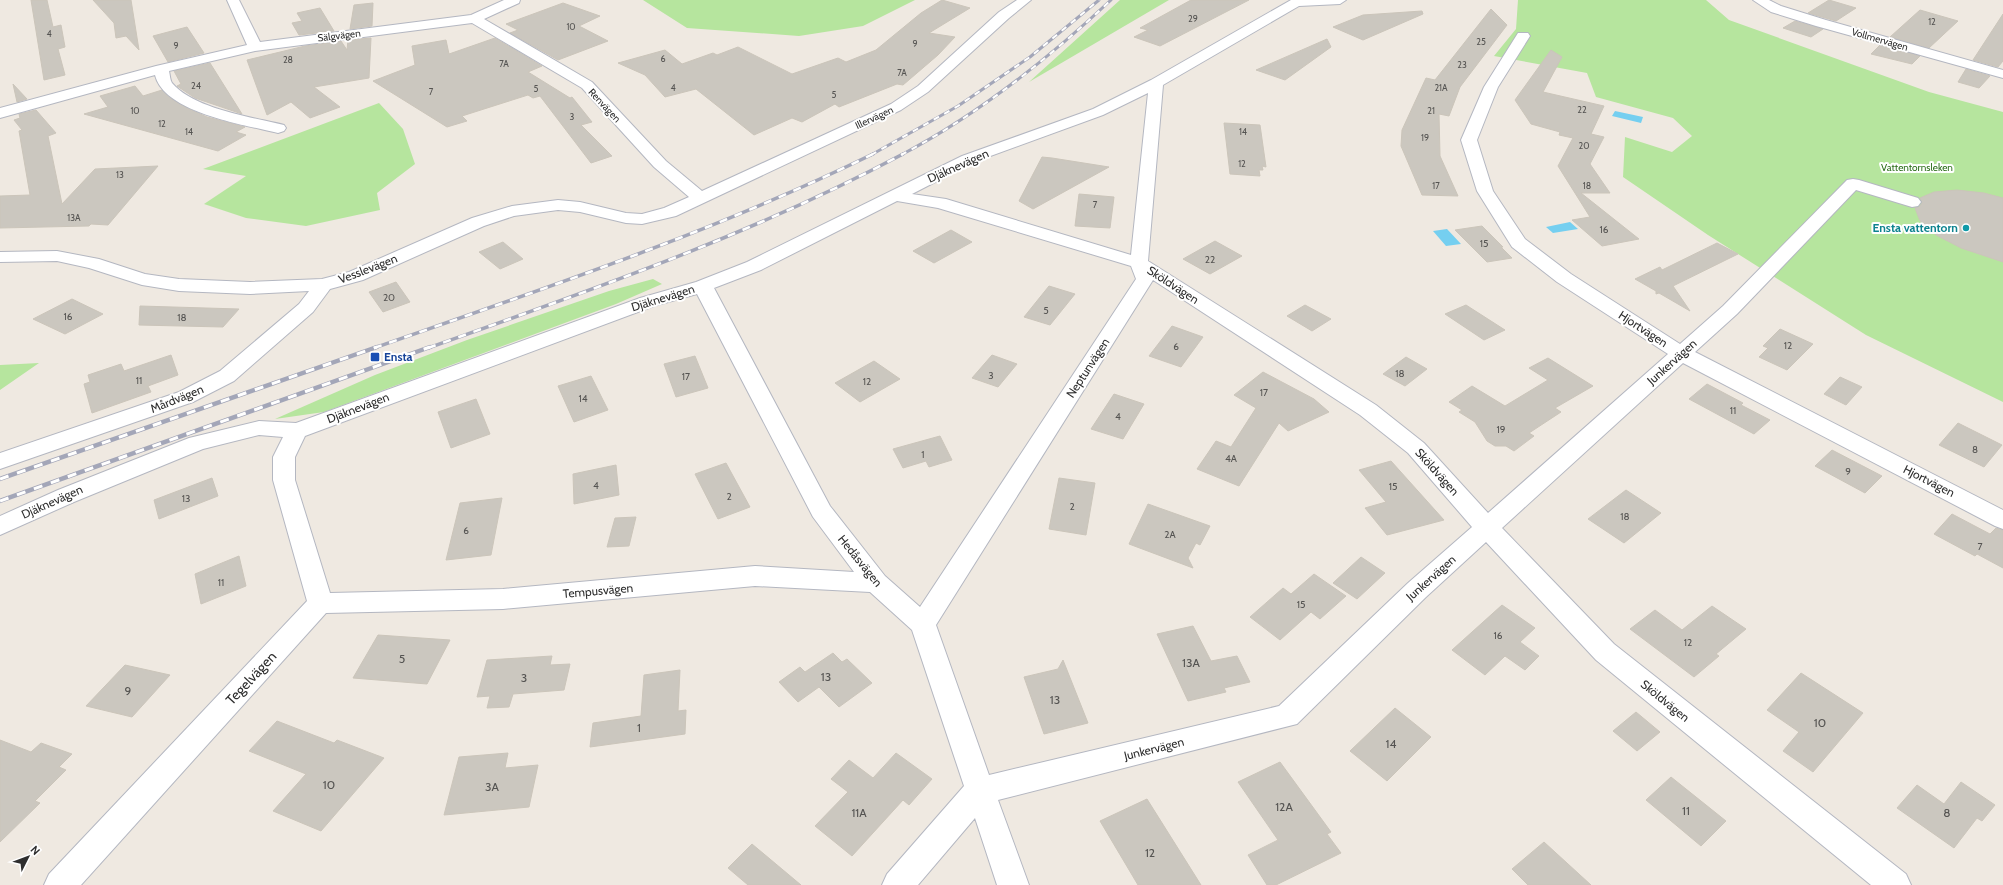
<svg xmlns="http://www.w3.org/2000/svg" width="2003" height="885" font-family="Cabin,sans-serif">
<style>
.green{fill:#b6e59e}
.water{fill:#75cff0}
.building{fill:#cbc7bf;stroke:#cbc5ba}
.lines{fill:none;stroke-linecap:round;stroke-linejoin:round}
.minor-casing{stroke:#b4b7c1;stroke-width:2}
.minor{fill:#fff;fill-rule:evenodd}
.rail-far2-casing{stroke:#a3a6b8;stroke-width:3}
.rail-far1-casing{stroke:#a3a6b8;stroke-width:3.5}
.rail-casing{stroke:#a3a6b8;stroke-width:4.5}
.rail-far2{stroke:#fff;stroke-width:2;stroke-dasharray:6;stroke-linecap:butt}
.rail-far1{stroke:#fff;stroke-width:2.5;stroke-dasharray:8;stroke-linecap:butt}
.rail{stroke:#fff;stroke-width:3;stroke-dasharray:9;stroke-linecap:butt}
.culture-dot{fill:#0f9aa8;stroke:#fff;stroke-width:1.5}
.transit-dot{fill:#1a4fb4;stroke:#fff;stroke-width:1.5}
.labels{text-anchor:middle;stroke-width:4;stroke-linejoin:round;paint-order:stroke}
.far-number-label{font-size:9px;fill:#555452}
.far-street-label{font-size:10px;fill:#2e2e2e;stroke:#fff}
.far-park-label{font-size:10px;fill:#2c6e1b;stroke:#fff}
.number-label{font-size:10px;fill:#555452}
.street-label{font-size:12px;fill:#2e2e2e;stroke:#fff}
.culture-label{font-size:12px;font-weight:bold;fill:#0d838f;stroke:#fff;text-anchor:end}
.transit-label{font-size:12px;font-weight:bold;fill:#164399;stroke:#fff;text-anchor:start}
.near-number-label{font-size:12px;fill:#555452}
.near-street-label{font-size:14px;fill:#2e2e2e;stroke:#fff}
</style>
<rect width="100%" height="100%" fill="#efe9e1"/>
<path class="green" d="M643,0H915L863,26L799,36L687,28Z
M1120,0H1169L1029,82Z
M1518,0H1706L1729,20L1929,92L2003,112V402L1866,335L1708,235L1623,177L1625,137L1672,152L1692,136L1673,118L1596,97L1587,73L1494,56L1516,29Z
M379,103L403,129L415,164L377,193L380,210L306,226L246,218L204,204L246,176L203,169Z
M653,279L662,284L616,304L324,412L275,419L375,375L467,340L609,291Z
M39,363L0,390V365Z"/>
<path class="water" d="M1615,111L1643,117L1641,123L1612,116Z
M1570,222L1578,229L1553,233L1546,227Z
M1447,229L1461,244L1446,246L1433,231Z"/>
<path class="building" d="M31,0H47L53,27L61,25L65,47L58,49L65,75L44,80Z
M93,0H131L139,50L126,36L116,38L114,23Z
M942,0L970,8L929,33L955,37L938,55L903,85L897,84L839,107L835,104L802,122L792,118L754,135L696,89L665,97L645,75L618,63L665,50L682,64L713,53L717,55L738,47L792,74L838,58L846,62L876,50L921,13Z
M1191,0H1249L1160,46L1134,37L1148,30L1140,28Z
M1829,0L1856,8L1836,21L1808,13Z
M373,3L372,26L350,29L354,5Z
M563,3L600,16L579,26L608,41L558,60L510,33L518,30L506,24Z
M320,8L334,31L299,35L292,23L302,21L297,13Z
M1491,9L1507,25L1460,87L1449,116L1439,114L1440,156L1458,196L1422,195L1401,146L1402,130L1426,78L1435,80Z
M1920,10L1958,21L1929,48L1890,37Z
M1422,11L1423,14L1363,40L1333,27L1363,15Z
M2003,14V61L1998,67L1973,60Z
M1795,21L1823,29L1811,37L1783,28Z
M187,27L204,53L168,62L153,36Z
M371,38L369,78L314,87L340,107L310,118L291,102L267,115L247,60L305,46L341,41L347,50L348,40Z
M495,38L542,66L528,72L570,98L572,97L592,122L581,125L612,156L591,163L540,96L533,98L528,95L462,116L467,121L447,127L373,81L415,65L412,46L446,40L449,54Z
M1327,39L1331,47L1285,80L1256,70Z
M1880,45L1920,56L1912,64L1871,54Z
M1551,50L1562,57L1543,92L1604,106L1591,134L1604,137L1590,164L1610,193H1581L1639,239L1602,246L1572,220L1590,217L1558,166L1573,138L1559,135L1560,132L1531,124L1515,100Z
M210,63L242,114L195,98L177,86L181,84L174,71Z
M1966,69L1990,76L1979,88L1958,82Z
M13,84L27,99L17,102Z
M135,86L143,96L162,90L173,100L189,109L207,117L245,127L236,132L246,135L218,151L84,114L108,107L100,96Z
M36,110L56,133L48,136L62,204L95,169L158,166L108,225L91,224L89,226L0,228V196L30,195L19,131L22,130L14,120L20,118L19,114Z
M1224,123L1260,125L1266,167L1262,166L1263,170H1259L1260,176L1230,174Z
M1042,157L1052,158L1109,167L1033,209L1019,201Z
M1957,190L1984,193L2003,198V262L1961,248L1936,235L1920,221L1915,208L1919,207L1922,203L1920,198L1934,192Z
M1079,194L1114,197L1110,228L1075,226Z
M1482,226L1503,247H1501L1512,258L1487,262L1455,230Z
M951,230L972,242L934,263L913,251Z
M1215,241L1242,256L1210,274L1183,259Z
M503,242L523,259L500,269L479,252Z
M1717,243L1738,254L1673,286L1690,311L1659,293L1656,294V291L1635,279L1660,267L1662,270Z
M396,282L410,302L383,312L369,292Z
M1049,286L1075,294L1050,325L1024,317Z
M72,299L103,314L65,334L33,319Z
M1305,305L1331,319L1312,331L1287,316Z
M1466,305L1505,330L1484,340L1445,314Z
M140,306L239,309L223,327L139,325Z
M1172,326L1203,337L1181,367L1149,356Z
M1780,329L1813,344L1787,370L1759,357L1768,348L1763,346Z
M171,355L178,375L148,386L151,392L92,413L84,384L90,382L88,375L121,364L124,371Z
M992,355L1017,364L998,387L972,378Z
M695,356L708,388L676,397L664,364Z
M1406,357L1427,369L1405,386L1383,374Z
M1548,358L1593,386L1555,408L1561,412L1529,433L1534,436L1514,451L1506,446H1495L1487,441L1475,422L1459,412L1462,410L1449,402L1472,386L1505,406L1548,380L1529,368Z
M874,361L900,379L860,402L835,383Z
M1263,372L1314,399L1329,412L1288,431L1279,423L1239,486L1197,469L1216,441L1231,447L1256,408L1234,395Z
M591,376L608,410L574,422L558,386Z
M1840,377L1862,387L1846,405L1824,394Z
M1707,384L1743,403L1741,405L1770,420L1754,434L1689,399Z
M1114,394L1144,404L1123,439L1091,429Z
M476,399L490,434L451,448L438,412Z
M1958,423L2002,445L1984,467L1939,445Z
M940,436L952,460L929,467L926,461L903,468L893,449Z
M1832,450L1882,476L1865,493L1815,466Z
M1391,461L1444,520L1387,535L1365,508L1386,502L1359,470Z
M726,463L750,507L718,519L695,474Z
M616,465L619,495L574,504L573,474Z
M212,478L218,496L159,519L154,500Z
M1059,478L1095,483L1086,535L1049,529Z
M1626,490L1661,513L1624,543L1588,519Z
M502,498L491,555L446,560L460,503Z
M1148,504L1210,526L1200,545L1196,543L1188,558L1193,568L1129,544Z
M1952,514L1990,534L1996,528L2003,530V568L1977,554L1975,556L1934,534Z
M636,517L629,546L607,547L615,518Z
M239,556L246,586L201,604L195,574Z
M1361,557L1385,573L1357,599L1333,583Z
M1314,574L1346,596L1320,619L1311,612L1280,640L1250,617L1283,588L1291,594Z
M1502,605L1535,628L1520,642L1539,656L1525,670L1505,656L1485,675L1452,650Z
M1712,606L1746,629L1716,654L1719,656L1694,677L1630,629L1655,610L1682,630Z
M1193,626L1211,661L1237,656L1250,682L1224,688L1226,692L1188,701L1157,634Z
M378,635L450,640L427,684L353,678Z
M833,653L842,662L847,659L872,683L839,707L819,687L798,702L779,682L800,667L805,672Z
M552,656L550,665L570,664L564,690L513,694L509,707L487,708L490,696L477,697L487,660Z
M1063,660L1088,723L1044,734L1024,677L1058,669Z
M125,665L170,675L132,717L86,706Z
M680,670L678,711L686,710L685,734L590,747L593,723L641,716L644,675Z
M1801,673L1863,713L1813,772L1783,751L1799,732L1767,710Z
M1395,708L1431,737L1387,781L1350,751Z
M1636,712L1660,732L1637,751L1613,731Z
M277,721L334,743L337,740L384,758L321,831L273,811L306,774L249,751Z
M0,740L31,752L41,743L72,754L59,767L66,770L35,801L40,803L0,842Z
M508,753L505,768L538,765L529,807L444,815L459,757Z
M896,753L932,779L909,805L903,800L852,856L815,826L848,792L831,779L849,760L873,778Z
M1280,762L1331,832L1327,834L1341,853L1276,885H1267L1248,855L1278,840L1238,782Z
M1671,777L1726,821L1701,846L1646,800Z
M1961,782L1995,805L1982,821L1977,818L1954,848L1897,808L1917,785L1944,804Z
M1147,799L1201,885H1138L1100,821Z
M1544,842L1591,885H1528L1512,869Z
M752,844L801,885H748L728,868Z"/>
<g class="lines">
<defs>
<path id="minor" d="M227,0H239L260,42L471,15L504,0H520L519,3L484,19L592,82L666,161L702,191L891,104L918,86L999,12L1017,0H1031L1009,18L928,92L901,110L676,216L642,224L626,223L580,212L558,210L514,216L484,226L363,280L330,289L313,312L234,381L193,402L0,469V453L179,392L220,371L299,304L309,291L250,294L179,291L142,285L89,268L57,261L0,262V252L57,251L99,259L145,274L179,279L250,282L322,279L349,272L472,218L512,206L558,200L580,202L626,213L642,214L664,208L689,197L654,167L582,88L472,23L255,51L169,71C170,75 170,80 172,83C194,109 252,117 284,125L286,128L284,131L278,133C246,125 164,113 155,75L0,118V108L156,66L247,45Z
M1291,0H1346L1340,4L1299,6L1163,85L1148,261L1376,405L1424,443L1488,513L1668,354L1557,282L1512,247L1477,191L1461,140L1484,87L1518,33H1528L1530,36L1498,87L1477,140L1493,191L1525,239L1571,274L1680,344L1723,306L1847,180L1853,179L1859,180L1918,198L1921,202L1918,206L1912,207L1856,190L1737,314L1695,352L2003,510V529L1995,526L1683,363L1502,528L1614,644L1906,874L1911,885H1871L1596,660L1486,542L1426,597L1297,724L998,800L1029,885H997L975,818L918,885H882L887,874L964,786L912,630L870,592L755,586L503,609L326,613L81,885H44L49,874L307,601L273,480V457L283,437L259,435L203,449L74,502L0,535V516L58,490L189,438L259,421L296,423L640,298L696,282L747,262L962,156L1093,109L1151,80ZM1148,93L1131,255L946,199L912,194L974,162L1103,115ZM897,201L938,208L1131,266L1136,279L920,607L885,576L830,506L714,288L761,270ZM1153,280L1360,415L1408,453L1472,527L1408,583L1279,706L989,775L936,625ZM697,294L813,517L854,572L755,566L503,589L330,593L295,480V457L305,436L654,306Z
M1753,0H1769L1781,6L1826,20L2003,70V78L1816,26L1771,12Z"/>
</defs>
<use href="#minor" class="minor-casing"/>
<use href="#minor" class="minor"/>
<defs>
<path id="rail-far2" d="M871,155L958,106L1030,57L1099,0
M901,155C979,114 1047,60 1111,0"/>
<path id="rail-far1" d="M374,348C543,289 711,233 873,154
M428,348C591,290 749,236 903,154"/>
<path id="rail" d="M0,479L377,347
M0,501L430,347"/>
</defs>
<use href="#rail-far2" class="rail-far2-casing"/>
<use href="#rail-far1" class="rail-far1-casing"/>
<use href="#rail" class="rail-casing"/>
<use href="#rail-far2" class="rail-far2"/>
<use href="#rail-far1" class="rail-far1"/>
<use href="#rail" class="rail"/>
</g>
<circle class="culture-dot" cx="1966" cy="228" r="4"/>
<rect class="transit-dot" x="370" y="352" width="10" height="10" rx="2"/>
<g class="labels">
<g class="far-number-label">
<text x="1193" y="22">29</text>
<text x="1932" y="25">12</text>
<text x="571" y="30">10</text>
<text x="49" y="37">4</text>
<text x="1481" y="45">25</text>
<text x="915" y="47">9</text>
<text x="176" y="49">9</text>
<text x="663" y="62">6</text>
<text x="288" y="63">28</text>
<text x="504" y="67">7A</text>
<text x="1462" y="68">23</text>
<text x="902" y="76">7A</text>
<text x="196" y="89">24</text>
<text x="673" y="91">4</text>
<text x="1441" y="91">21A</text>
<text x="536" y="92">5</text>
<text x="431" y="95">7</text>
<text x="834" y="98">5</text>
<text x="1582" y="113">22</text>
<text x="135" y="114">10</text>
<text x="1431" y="114">21</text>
<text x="572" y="120">3</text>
<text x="162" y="127">12</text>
<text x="189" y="135">14</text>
<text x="1243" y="135">14</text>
<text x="1425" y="141">19</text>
<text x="1584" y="149">20</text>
<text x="1242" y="167">12</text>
<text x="120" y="178">13</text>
<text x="1436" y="189">17</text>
<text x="1587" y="189">18</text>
<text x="1095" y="208">7</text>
<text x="74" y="221">13A</text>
</g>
<g class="far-street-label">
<text transform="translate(339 35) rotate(-7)" y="4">Sälgvägen</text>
<text transform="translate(1880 39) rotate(16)" y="4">Vollmervägen</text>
<text transform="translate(605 105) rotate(47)" y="4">Renvägen</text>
<text transform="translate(874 117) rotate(-25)" y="4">Illervägen</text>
</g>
<g class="far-park-label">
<text x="1917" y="171">Vattentornsleken</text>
</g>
<g class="number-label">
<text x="1604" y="233">16</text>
<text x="1484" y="247">15</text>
<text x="1210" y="263">22</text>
<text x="389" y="301">20</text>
<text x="1046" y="314">5</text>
<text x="68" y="320">16</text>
<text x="182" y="321">18</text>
<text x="1788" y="349">12</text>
<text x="1176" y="350">6</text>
<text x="1400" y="377">18</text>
<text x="991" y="379">3</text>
<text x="686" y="380">17</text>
<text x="139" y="384">11</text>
<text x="867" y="385">12</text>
<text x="1264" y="396">17</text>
<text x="583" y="402">14</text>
<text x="1733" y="414">11</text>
<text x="1118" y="420">4</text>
<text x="1501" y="433">19</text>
<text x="1975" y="453">8</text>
<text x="923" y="458">1</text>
<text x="1231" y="462">4A</text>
<text x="1848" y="475">9</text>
<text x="596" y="489">4</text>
<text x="1393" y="490">15</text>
<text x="729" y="500">2</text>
<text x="186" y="502">13</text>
<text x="1072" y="510">2</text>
<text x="1625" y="520">18</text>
<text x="466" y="534">6</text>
<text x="1170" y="538">2A</text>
<text x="1980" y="550">7</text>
<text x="221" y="586">11</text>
<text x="1301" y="608">15</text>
<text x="1498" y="639">16</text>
<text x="1688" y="646">12</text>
</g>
<g class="street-label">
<text transform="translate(958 166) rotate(-24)" y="4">Djäknevägen</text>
<text transform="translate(368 269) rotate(-21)" y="4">Vesslevägen</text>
<text transform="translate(1173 285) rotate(33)" y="4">Sköldvägen</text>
<text transform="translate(663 298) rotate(-17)" y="4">Djäknevägen</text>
<text transform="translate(1643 329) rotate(33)" y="4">Hjortvägen</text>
<text transform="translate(1672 362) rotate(-42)" y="4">Junkervägen</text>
<text transform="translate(1088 368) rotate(-57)" y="4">Neptunvägen</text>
<text transform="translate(177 399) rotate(-22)" y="4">Mårdvägen</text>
<text transform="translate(358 408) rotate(-21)" y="4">Djäknevägen</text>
<text transform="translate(1437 472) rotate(48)" y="4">Sköldvägen</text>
<text transform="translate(1929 481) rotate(27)" y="4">Hjortvägen</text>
<text transform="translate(52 502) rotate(-24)" y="4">Djäknevägen</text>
<text transform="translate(860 561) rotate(51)" y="4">Hedåsvägen</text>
<text transform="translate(1431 578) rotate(-42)" y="4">Junkervägen</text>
<text transform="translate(598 591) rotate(-5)" y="4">Tempusvägen</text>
<text transform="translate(1665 701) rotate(39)" y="4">Sköldvägen</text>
<text transform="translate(1154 749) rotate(-14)" y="4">Junkervägen</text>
</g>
<g class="culture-label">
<text x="1958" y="232">Ensta vattentorn</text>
</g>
<g class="transit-label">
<text x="384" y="361">Ensta</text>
</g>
<g class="near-number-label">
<text x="402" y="663">5</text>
<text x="1191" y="667">13A</text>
<text x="826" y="681">13</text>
<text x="524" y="682">3</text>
<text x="128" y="695">9</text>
<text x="1055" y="704">13</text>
<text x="1820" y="727">10</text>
<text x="639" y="732">1</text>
<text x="1391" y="748">14</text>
<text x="329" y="789">10</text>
<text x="492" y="791">3A</text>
<text x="1284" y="811">12A</text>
<text x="1686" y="815">11</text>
<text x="859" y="817">11A</text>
<text x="1947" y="817">8</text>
<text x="1150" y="857">12</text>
</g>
<g class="near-street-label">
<text transform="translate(251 678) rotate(-47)" y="5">Tegelvägen</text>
</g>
</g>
<g transform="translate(28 857) rotate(48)" stroke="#ffffff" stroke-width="3" paint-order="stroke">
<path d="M0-3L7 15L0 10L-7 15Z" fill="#2e2e2e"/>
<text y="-6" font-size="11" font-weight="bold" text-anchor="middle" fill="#2e2e2e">N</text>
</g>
</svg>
